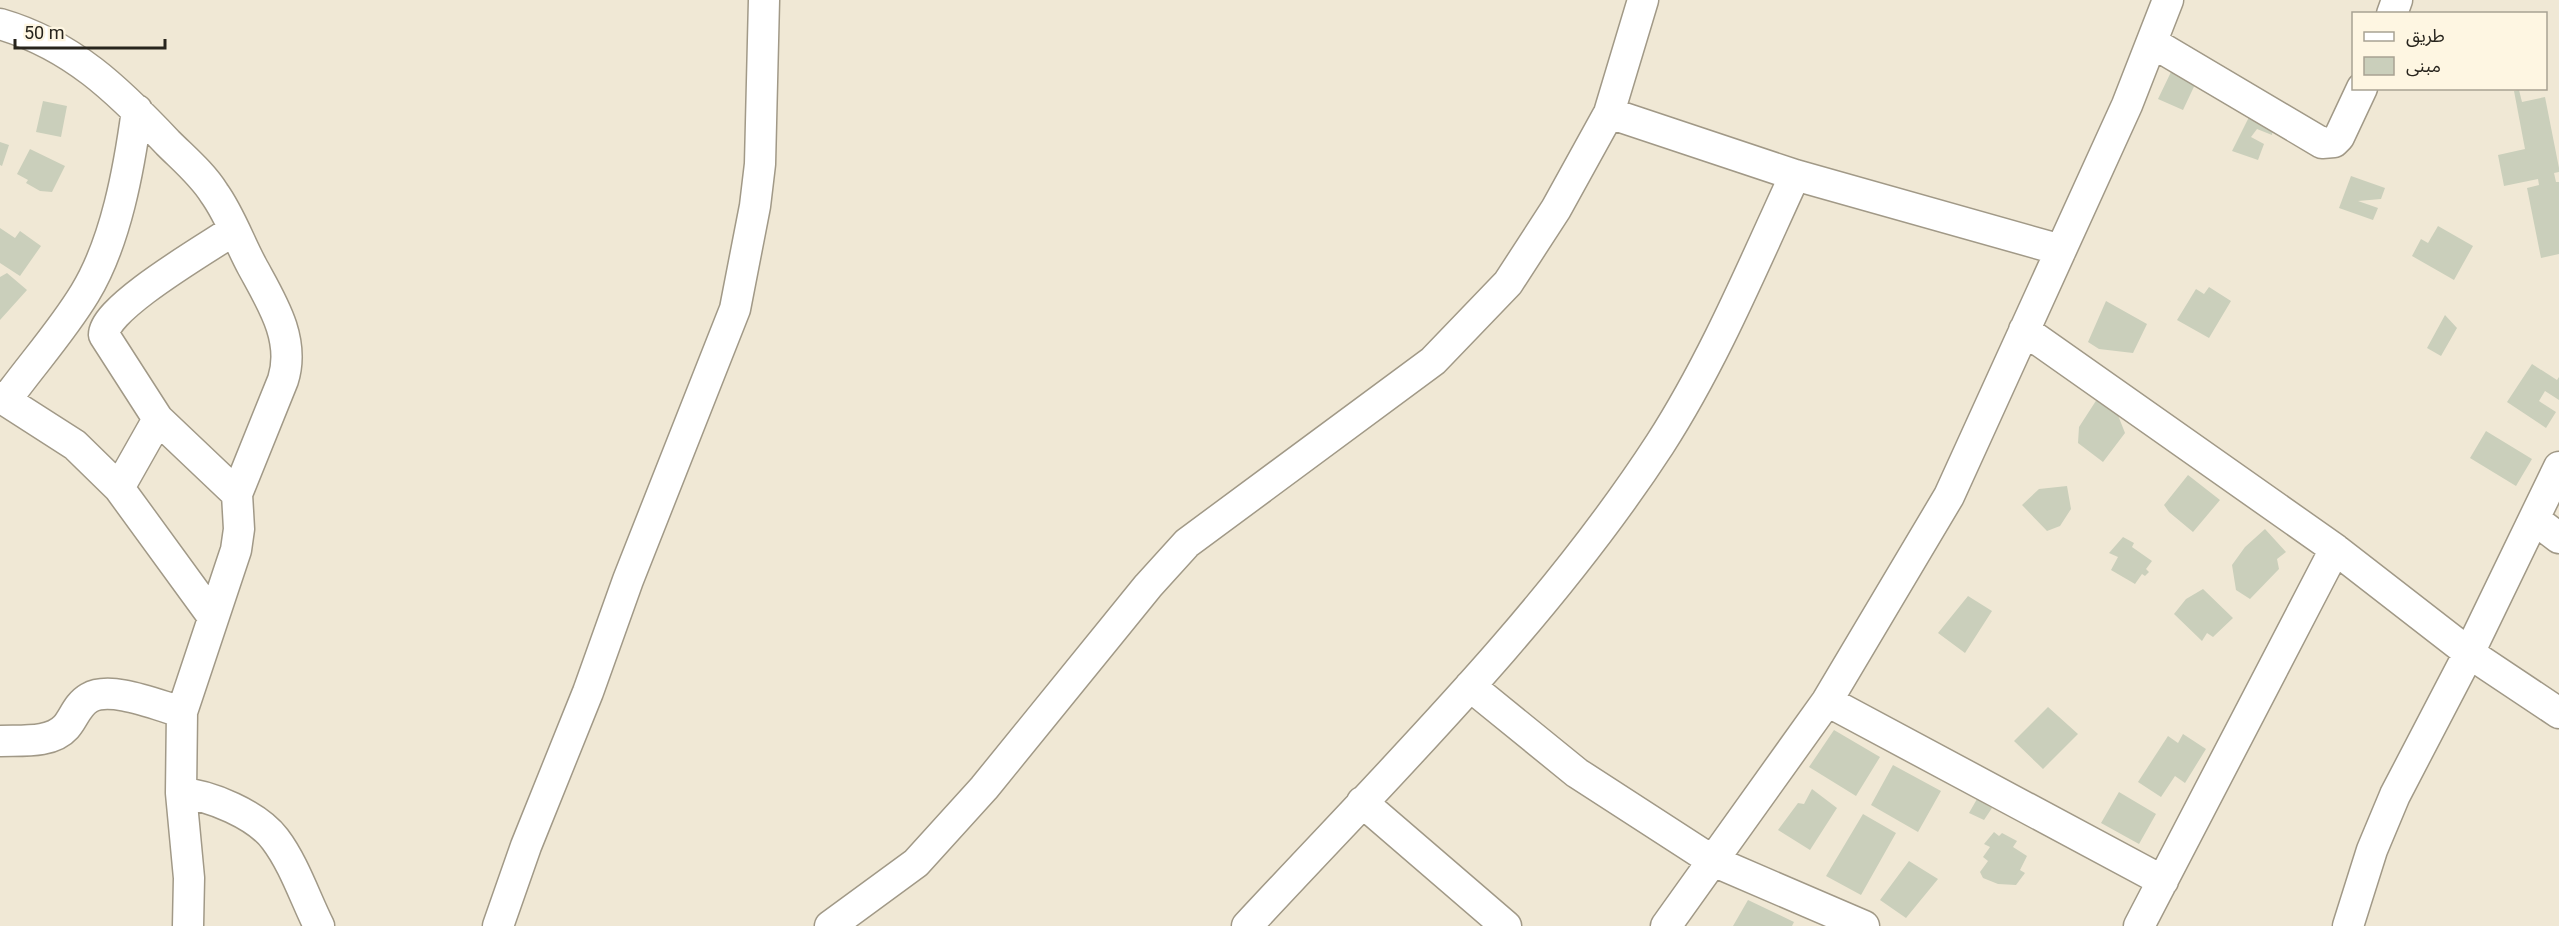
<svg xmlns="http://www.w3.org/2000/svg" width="2559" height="926" font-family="Roboto,'Noto Sans Arabic',sans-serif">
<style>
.building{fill:#cacfbb}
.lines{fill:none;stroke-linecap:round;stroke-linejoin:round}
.minor-casing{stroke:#a19987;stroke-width:33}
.minor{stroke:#fff;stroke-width:30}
</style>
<rect width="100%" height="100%" fill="#f0e8d5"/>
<path class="building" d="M2180,64L2199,76L2183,110L2158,99L2171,72L2177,76Z
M2519,90L2522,102L2545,97L2559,168V172L2554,173L2556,182H2559V254L2541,258L2527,188L2539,185L2538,179L2504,186L2498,155L2525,149L2514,91Z
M43,101L67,106L61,137L36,132Z
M2252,111L2274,121L2272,135L2257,129L2251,137L2264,144L2258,160L2232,151Z
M0,142L9,145L2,166L0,165Z
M30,149L65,166L52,192L40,191L26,183L28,180L17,174Z
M2351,176L2385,188L2381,199L2358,201L2378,208L2373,220L2339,208Z
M2438,226L2473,246L2454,280L2412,256L2421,239L2428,243Z
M0,228L15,238L20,231L41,246L20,276L0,263Z
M7,273L27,290L0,320V277Z
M2209,287L2231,301L2209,338L2177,320L2196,289L2204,294Z
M2106,301L2147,324L2133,353L2099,349L2088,342Z
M2445,315L2457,328L2441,356L2427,348Z
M2532,364L2557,380L2559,377V400L2545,391L2539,401L2556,412L2546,428L2507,402Z
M2101,393L2112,400L2125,433L2103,462L2078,443L2079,427Z
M2486,431L2532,459L2516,486L2470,458Z
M2188,475L2220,500L2193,532L2169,512L2164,505Z
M2067,486L2071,509L2060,526L2047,531L2022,505L2039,489Z
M2265,529L2286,552L2277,559L2279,569L2250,599L2236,590L2232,565L2245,547Z
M2123,537L2134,543L2132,547L2152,561L2146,569L2149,572L2145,576L2142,574L2135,584L2111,570L2118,557L2109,553Z
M2203,589L2233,618L2213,637L2207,633L2202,641L2174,614L2186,599Z
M1968,596L1992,611L1965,653L1938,633Z
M2048,707L2078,734L2043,769L2014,741Z
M1834,730L1880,757L1856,796L1809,767Z
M2183,734L2206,749L2185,783L2175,776L2161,797L2138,782L2168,736L2178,743Z
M1893,765L1941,791L1918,832L1871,805Z
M1812,789L1837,808L1810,850L1778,830L1798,803L1804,804Z
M2119,792L2156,814L2139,844L2101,823Z
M1977,799L1992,808L1984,820L1969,813Z
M1863,814L1896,833L1861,895L1826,876Z
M1994,832L1999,836L2002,833L2017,841L2013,847L2027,856L2020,870L2025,873L2016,885L1998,884L1983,878L1980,872L1988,861L1983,857L1990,847L1984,844Z
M1909,861L1938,879L1906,918L1880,900Z
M1748,900L1794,922L1792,926H1733Z"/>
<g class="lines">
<defs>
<path id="minor" d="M2392,14L2397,0
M0,24C72,45 118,90 168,143C184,159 202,174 214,193C230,215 239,242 252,266C271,301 296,339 283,380L237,494L239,529L236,550L182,712L181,793L189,878L188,926
M2153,43L2322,143L2334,142L2339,137L2362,88
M1609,113L1795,175L2061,250
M234,230C209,247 103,308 104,335L158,419L237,494
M2024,330L2335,549L2469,653L2559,713
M0,397L75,445L119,488L213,617
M6,400C32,364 62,331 85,293C116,242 129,169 137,110
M119,488L158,419
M2534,519L2559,538
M1470,686L1577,773L1713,861L1864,926
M1827,701L2163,881
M0,741C20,740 51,744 66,727C74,718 77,705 89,698C111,685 159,706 182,712
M181,793C210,795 257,815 275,839C294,864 305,898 319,926
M1362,802L1506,926
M498,926L526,846L588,692L628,580L735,309L755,206L760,164L764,0
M830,926L916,863L984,788L1148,586L1187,543L1433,361L1508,283L1556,209L1609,113L1643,0
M1247,926C1388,774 1547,618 1660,444C1714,360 1753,266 1795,175
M1666,926L1827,701L1949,496L2127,105L2168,0
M2139,926L2335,549
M2348,926L2372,850L2395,795L2469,653L2559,467"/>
</defs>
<use href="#minor" class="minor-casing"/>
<use href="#minor" class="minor"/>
</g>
<rect x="2352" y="12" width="195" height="78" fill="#fef6e2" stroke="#a8a293" stroke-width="1.5"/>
<rect x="2364" y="32" width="30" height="9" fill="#ffffff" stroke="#a8a293" stroke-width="1.5"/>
<text x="2406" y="42" font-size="18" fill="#27241d">طريق</text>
<rect x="2364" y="57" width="30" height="18" fill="#cacfbb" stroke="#a8a293" stroke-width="1.5"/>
<text x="2406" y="72" font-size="18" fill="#27241d">مبنى</text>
<path d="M15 39v9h150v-9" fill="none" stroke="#27241d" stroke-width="3"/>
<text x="24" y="39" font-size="18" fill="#27241d" stroke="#fef6e2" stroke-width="4.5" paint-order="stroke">50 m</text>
</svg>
